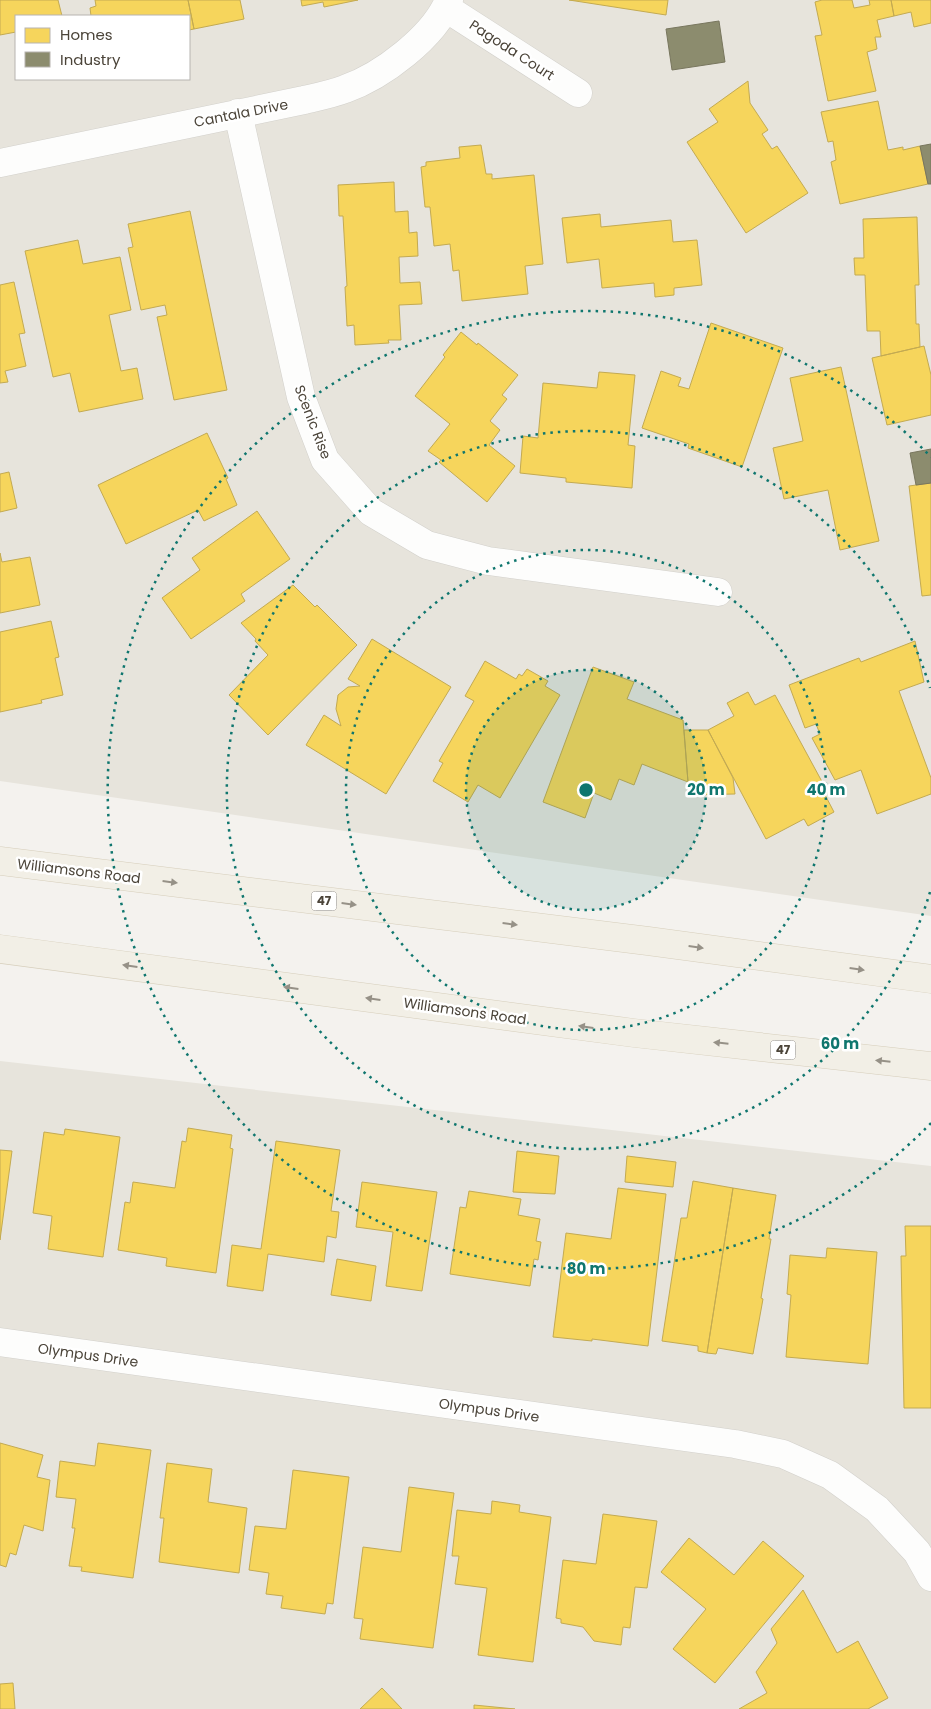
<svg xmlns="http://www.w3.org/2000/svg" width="931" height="1709" font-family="Poppins,sans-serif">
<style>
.residential{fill:#e7e4dc;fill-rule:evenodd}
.homes{fill:#f6d55c;stroke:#c3aa52}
.industry{fill:#8c8c6e;stroke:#78765e}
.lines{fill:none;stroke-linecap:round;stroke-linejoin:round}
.minor-casing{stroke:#d2d0cb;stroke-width:29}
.major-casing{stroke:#d6cebb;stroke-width:29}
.minor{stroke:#fdfdfc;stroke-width:28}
.major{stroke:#f2efe6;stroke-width:28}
.oneway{fill:#969187}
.ring{fill:none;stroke:#0f766e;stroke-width:2.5;stroke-dasharray:2.5 5}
.labels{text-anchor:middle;stroke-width:5;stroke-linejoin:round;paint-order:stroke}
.shield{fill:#fff;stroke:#817c74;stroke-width:1}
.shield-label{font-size:12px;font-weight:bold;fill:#4b4439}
.street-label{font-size:14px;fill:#4b4439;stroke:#fff}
.centre{fill:#0f766e;stroke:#fff;stroke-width:2.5}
.ring-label{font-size:15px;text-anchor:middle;font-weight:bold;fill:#0f766e;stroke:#fff;stroke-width:5;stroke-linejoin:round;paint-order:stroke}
</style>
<rect width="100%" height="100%" fill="#f4f2ee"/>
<path class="residential" d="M0,0H931V916L0,781ZM16,16H189V79H16Z
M0,1061L931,1166V1709H0Z"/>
<path class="homes" d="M0,0H58L62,16H16V32L0,35Z
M95,0H188L194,29L189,30V16H91L90,8L96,6Z
M188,0H240L244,19L194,29Z
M301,0H358L324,7L323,2L302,6Z
M569,0H668L666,15Z
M822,0H852L854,8L870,5L869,0H891L894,16L877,20L881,37H875L877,49L867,52L876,91L828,101L815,36L822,35L815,2Z
M891,0H931V23L914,27L911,12L894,16Z
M748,81L750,103L768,130L762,134L772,149L777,146L808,193L746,233L687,142L718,122L709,109Z
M878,101L888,150L903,147V150L920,146L928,184L840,204L831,162L836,160L833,141L828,142L821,112Z
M481,145L486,174H492V179L534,175L543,264L525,266L528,294L462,301L459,270L453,271L450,244L434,246L430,207H425L421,167L426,166V162L460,158L459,147Z
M394,182L395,212L408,211L409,233L417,232L418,256L399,257L400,283L420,282L422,304L399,305L401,340H388L389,343L355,345L354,325L347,326L345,287L347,286L343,216H339L338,185Z
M190,211L227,390L174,400L157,317L167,315L165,305L141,310L128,248L133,247L128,224Z
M600,214L601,227L671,220L673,242L697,240L702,285L674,288V295L655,297L654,283L602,288L599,259L567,263L562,218Z
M917,217L919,285H915L916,324H919L920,347L881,356L880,331H867L865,275H855L854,258H864L863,219Z
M78,240L83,264L120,257L131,310L109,315L121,371L137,368L143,399L79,412L70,373L53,377L25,251Z
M14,282L25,333L19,334L26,366L5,371L8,382L0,383V285Z
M711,323L783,348L742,467L688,448L689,444L642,428L661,371L681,378L678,386L689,389Z
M461,332L477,345L478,343L518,375L502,395L507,399L490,421L500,430L489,445L515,466L487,502L439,462L441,460L428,451L450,424L415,396L445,357L443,355Z
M924,346L931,375V415L887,425L872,358Z
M841,367L879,541L840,550L828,490L784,499L773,448L803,441L790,378Z
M599,372L635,375L628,445L635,446L632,488L566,482V478L520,473L523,436L538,438L543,383L597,388Z
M207,433L228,478L226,479L237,505L204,521L198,510L126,544L98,485Z
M9,472L17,508L0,512V474Z
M931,483V595L922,596L909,486Z
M257,511L290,559L241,594L245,601L191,639L162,598L200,570L192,558Z
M0,553L2,562L30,557L40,605L0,613Z
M293,585L315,607L317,605L357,645L268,735L229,695L268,655L255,641L256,639L241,623Z
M51,621L59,657L55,658L63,695L41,700L42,703L0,712V632Z
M372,639L451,687L386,794L306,745L324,715L341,726L336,709L338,695L348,687L360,686L348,679Z
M915,641L924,682L899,691L931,778V794L877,814L861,770L835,780L812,738L820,734L816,724L805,728L789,685L859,658L861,662Z
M485,661L516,679L519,674L522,676L527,669L548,681L545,686L560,695L500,798L478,785L468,802L433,781L443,763L439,761L474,701L465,696Z
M593,667L634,682L627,699L683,720L688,782L642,764L634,785L619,779L611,800L594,793L585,818L543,802Z
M748,692L755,705L775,695L826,789L823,791L834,812L808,826L804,819L766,839L708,730L734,716L727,703Z
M684,730H708L733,778L735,794L689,795Z
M188,1128L232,1135L230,1148L233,1149L216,1273L166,1266L167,1258L118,1250L125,1202L130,1203L133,1182L175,1188L182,1141L186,1142Z
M65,1129L120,1137L103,1257L48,1249L52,1216L33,1213L44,1132L64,1135Z
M276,1141L340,1150L331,1211L339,1212L336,1238L327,1236L324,1262L268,1254L263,1291L227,1286L232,1245L261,1249Z
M0,1150L12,1151L0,1240Z
M517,1151L559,1156L555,1194L513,1192Z
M627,1156L676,1162L673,1187L625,1182Z
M693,1181L733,1188L707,1353L698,1351V1346L662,1341L681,1218H687Z
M362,1182L437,1192L422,1291L386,1286L393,1232L356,1227Z
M618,1188L666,1194L648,1346L592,1339V1341L553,1337L566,1233L611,1239Z
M733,1188L776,1195L769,1239H771L761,1298L763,1299L753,1354L718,1348L716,1354L707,1353Z
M469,1191L521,1199L518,1215L540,1219L536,1241L541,1242L538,1260L534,1259L530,1286L450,1274L460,1207L466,1208Z
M905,1226H931V1408H904L901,1256H906Z
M827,1248L877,1252L868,1364L786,1357L791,1295L787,1294L790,1255L826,1258Z
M337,1259L376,1266L371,1301L331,1295Z
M0,1443L43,1455L37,1477L50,1480L43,1531L24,1525L16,1555L10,1553L6,1567L0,1565Z
M98,1443L151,1450L133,1578L81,1571L82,1567L69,1566L75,1528H72L76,1499L56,1497L60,1461L95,1466Z
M167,1463L212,1469L208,1502L247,1508L239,1573L159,1562L164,1518H160Z
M293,1470L349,1477L333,1604L327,1603L325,1614L281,1608L283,1596L266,1594L269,1573L249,1570L255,1526L286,1529Z
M409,1487L454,1493L433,1648L360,1639L363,1619L354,1618L363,1547L401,1552Z
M492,1501L520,1505L519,1512L551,1517L533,1662L478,1655L487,1588L455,1584L459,1556H452L457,1510L491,1514Z
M603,1514L657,1521L647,1588L635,1587L630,1628L623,1627L621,1645L594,1641L583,1627L561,1623V1619L556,1618L563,1560L596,1564Z
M689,1538L734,1575L763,1541L804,1576L715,1683L673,1649L706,1609L661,1572Z
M803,1590L837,1653L858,1641L888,1698L868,1709H739L767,1693L756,1672L777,1643L771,1629Z
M13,1683L15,1709H0V1684Z
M382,1688L402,1709H360Z
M474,1705L515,1709H474Z"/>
<path class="industry" d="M719,21L725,62L672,70L666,29Z
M931,144V184H928L920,146Z
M931,449V483L916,485L910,453Z"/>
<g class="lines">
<defs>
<path id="minor" d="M446,8L578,93
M238,113L301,397L325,460L371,512L427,545L488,561L718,592
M0,163L304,100C317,97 332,94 345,89C382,76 434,37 449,0
M0,1342L735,1444L783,1454L830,1475L877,1509L917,1552L931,1577"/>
<path id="major" d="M0,861L648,941L931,979
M0,949L634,1033L931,1066"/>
</defs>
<use href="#minor" class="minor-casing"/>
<use href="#major" class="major-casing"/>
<use href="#minor" class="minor"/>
<use href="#major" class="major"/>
</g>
<defs><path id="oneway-solid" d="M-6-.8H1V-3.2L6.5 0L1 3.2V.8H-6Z" transform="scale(1.25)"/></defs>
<g class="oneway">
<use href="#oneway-solid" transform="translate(170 882) rotate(7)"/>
<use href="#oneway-solid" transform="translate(349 904) rotate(7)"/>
<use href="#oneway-solid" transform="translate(510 924) rotate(7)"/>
<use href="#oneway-solid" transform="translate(696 947) rotate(8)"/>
<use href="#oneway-solid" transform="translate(130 966) rotate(-172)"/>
<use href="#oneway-solid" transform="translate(857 969) rotate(8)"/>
<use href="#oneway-solid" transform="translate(291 988) rotate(-172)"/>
<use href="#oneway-solid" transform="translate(373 999) rotate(-172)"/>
<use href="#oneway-solid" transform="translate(586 1027) rotate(-172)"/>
<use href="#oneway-solid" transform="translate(721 1043) rotate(-174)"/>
<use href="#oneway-solid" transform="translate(883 1061) rotate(-174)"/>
</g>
<circle cx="586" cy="790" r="120" fill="#0f766e" fill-opacity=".12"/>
<g class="ring">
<circle cx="586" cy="790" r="120"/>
<circle cx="586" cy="790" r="240"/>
<path d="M930 892A359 359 0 1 1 930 688"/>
<path d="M931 1123A479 479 0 1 1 931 457"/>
</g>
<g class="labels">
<g class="shield">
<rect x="311.5" y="891.5" width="25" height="19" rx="4"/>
<rect x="770.5" y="1040.5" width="25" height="19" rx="4"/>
</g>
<g class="shield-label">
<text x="324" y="905">47</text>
<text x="783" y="1054">47</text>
</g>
<g class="street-label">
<text transform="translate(512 50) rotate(33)" y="5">Pagoda Court</text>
<text transform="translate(241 113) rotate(-11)" y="5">Cantala Drive</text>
<text transform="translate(313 422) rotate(69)" y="5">Scenic Rise</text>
<text transform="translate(79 871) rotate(7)" y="5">Williamsons Road</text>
<text transform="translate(465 1011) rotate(8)" y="5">Williamsons Road</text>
<text transform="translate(88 1355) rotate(8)" y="5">Olympus Drive</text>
<text transform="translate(489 1410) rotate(8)" y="5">Olympus Drive</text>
</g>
</g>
<circle cx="586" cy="790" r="8" class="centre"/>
<g class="ring-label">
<text x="706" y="795">20 m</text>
<text x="826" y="795">40 m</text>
<text x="840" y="1049">60 m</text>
<text x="586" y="1274">80 m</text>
</g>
<rect x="15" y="15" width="175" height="65" fill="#ffffff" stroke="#b7b4b0"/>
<rect x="25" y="28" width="25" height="15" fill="#f6d55c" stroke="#b7b4b0"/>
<text x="60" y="40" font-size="15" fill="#4b4439">Homes</text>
<rect x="25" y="52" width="25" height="15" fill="#8c8c6e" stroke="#b7b4b0"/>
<text x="60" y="65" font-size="15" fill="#4b4439">Industry</text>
</svg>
